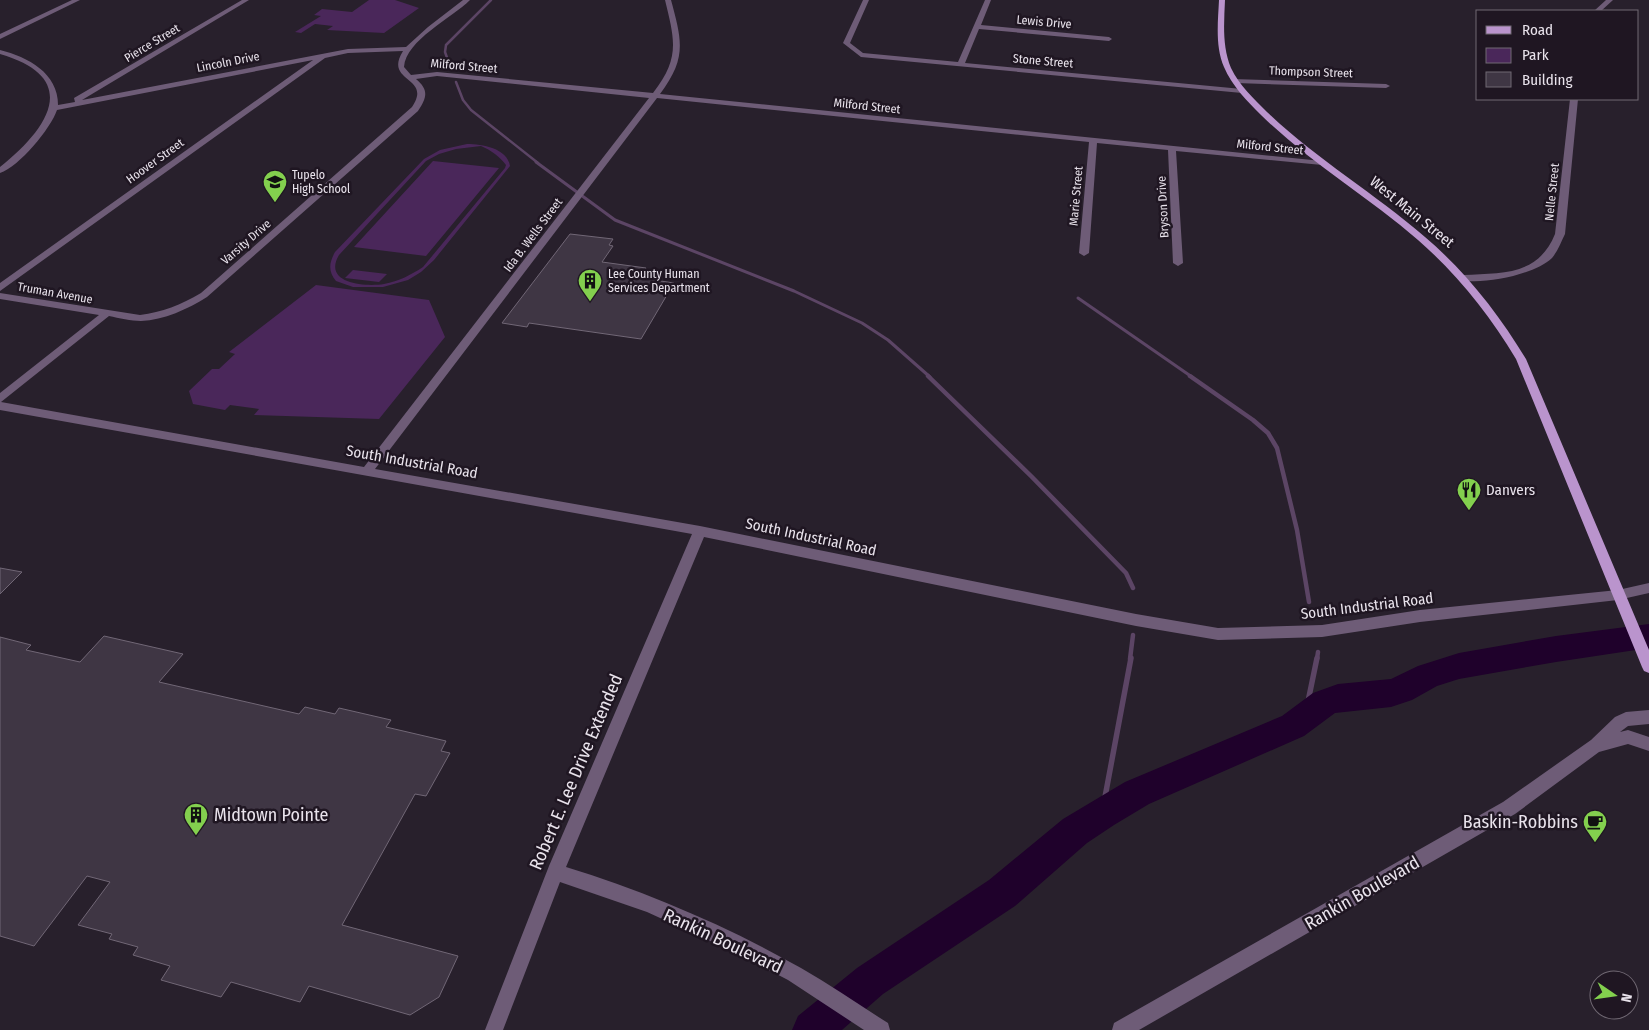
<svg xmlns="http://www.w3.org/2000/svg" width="1649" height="1030" font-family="'Fira Sans Condensed',sans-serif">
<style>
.green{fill:#4a275a;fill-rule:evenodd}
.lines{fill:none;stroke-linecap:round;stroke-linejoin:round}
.stream-far3{stroke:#5c4565;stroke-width:2.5}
.stream-far2{stroke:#5c4565;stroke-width:3}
.stream-far1{stroke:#5c4565;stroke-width:4.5}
.stream{stroke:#5c4565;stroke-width:5.5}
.river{fill:#1f012b;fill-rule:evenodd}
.building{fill:#3f3644;stroke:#716776}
.minor{fill:#6e5c77;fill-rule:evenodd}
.primary{fill:#ba94cd;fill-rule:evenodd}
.labels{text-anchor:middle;stroke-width:5;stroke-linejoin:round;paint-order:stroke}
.far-street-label{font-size:12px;fill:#e9e3ec;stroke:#1f1622}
.far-poi-label{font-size:12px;fill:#e9e3ec;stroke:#1f1622;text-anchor:start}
.street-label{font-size:15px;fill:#e9e3ec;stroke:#1f1622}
.poi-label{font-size:15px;fill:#e9e3ec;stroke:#1f1622;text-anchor:start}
.near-street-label{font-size:18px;fill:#e9e3ec;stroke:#1f1622}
.near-poi-label{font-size:18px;fill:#e9e3ec;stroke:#1f1622;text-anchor:start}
</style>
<rect width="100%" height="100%" fill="#28202c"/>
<path class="green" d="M369,0H395L419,8L384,33L327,30L333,26L315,24L301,33L295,32L321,16L314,15L322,9L352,12Z
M467,144C482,144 507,148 510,166L434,260L421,272L408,280L383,287H353L336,281C328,271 329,263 335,252L424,159L440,150ZM481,146C491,150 500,157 506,165L505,168L423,267C411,275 399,281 384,284C366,287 322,284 339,255L426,161L439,154L456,149Z
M433,161L499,168L426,256L354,247Z
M353,270L387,274L379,282L345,278Z
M316,285L429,300L445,337L379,419L254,415L259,409L230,405L225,410L193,404L189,391L212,369H219L235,354L229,352Z"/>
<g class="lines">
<path class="stream-far3" d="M451,69L445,52L446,45L491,0
M456,82L463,100L471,110L538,163"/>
<path class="stream-far2" d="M536,162L615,220L794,291L862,323L888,340L930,377
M1078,298L1192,377"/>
<path class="stream-far1" d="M928,376L1031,476L1126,573L1133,588
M1190,376L1253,420L1268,433L1277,448L1297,530L1309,602
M1130,659L1133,635
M1317,659L1318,652"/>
<path class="stream" d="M1305,716L1317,658
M1102,813L1131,658"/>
<path class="river" d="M1649,624V648L1556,662L1459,679L1437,686L1412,700L1391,707L1335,713L1304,736L1149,804L1114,825L1087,843L1015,906L883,994L842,1030H792L798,1016L857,968L989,880L1063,819L1125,782L1282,716L1313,693L1338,684L1391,679L1418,666L1459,653L1556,636Z"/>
</g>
<path class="building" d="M570,234L613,239L609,245L613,246L602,262L646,268L640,278L674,283L641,339L529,323L527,327L502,323Z
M0,568L22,572L0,594Z
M104,636L183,654L159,682L299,714L305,707L335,714L339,708L391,720L386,727L446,741L441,751L450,753L426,796L415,794L342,925L458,956L439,997L410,1015L309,986L300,1002L231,982L221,997L161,980L170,966L133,955L138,947L109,939L112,934L78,925L110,882L87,876L34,946L0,936V637L31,645L26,650L80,662Z"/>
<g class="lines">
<path class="minor" d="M72,0H80L0,39V34Z
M242,0H249L82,100L348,49L406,47L428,27L463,0H470C452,18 406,40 404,67L411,75L437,72L653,93C680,58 675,41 665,0H671C682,41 687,58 660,94L1322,161L1326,163L1322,165L1176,151L1183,263L1178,266L1173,263L1168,150L1097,143L1089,253L1084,256L1079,253L1089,142L657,98L375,469L700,526L1136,614L1218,628L1322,625L1420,610L1618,590L1649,583V593L1618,600L1420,622L1322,637L1218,640L1136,626L704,537L566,867C647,892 727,926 801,968C831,985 859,1005 888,1023L890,1030H864L788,980L730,950L647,912L560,882L503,1030H485L549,866L692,534L0,410V393L99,315L0,299V293L140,315C162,312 181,305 201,293L412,107C433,76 383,83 403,51L348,53L325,58L0,291V283L313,60L57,110C51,128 19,167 0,173V167C48,129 83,78 0,54V50C28,57 58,73 58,105L75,102L74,98ZM437,76L649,98L364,467L1,402L109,316C119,318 131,321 141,321C164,320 188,309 207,297L418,111C427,97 429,90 416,79Z
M863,0H869L850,43L863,53L958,62L985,0H991L981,25L1109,37L1112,39L1109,41L979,29L965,63L1242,89L1246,91L1242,93L861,57L843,43Z
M1606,0H1613L1601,11H1594Z
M1233,79L1386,84L1390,86L1386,88L1236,83H1233Z
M1570,99H1578L1565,234C1561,242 1558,251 1552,258C1534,275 1483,285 1460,280V276L1463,275C1502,273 1538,276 1555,234Z
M1649,710V724L1628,726L1620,732L1628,730L1649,737V751L1628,744L1599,752L1515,814L1139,1030H1112L1114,1023L1503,802L1591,740L1615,717L1626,712Z"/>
<path class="primary" d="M1219,0H1225C1224,23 1222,46 1231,68C1239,85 1254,99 1267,112C1316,159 1374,193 1425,237C1466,272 1498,313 1526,359L1649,650V673L1644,671L1642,667L1516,359C1489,314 1457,274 1418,240C1367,196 1309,162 1261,115C1247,101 1232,86 1224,67C1215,46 1218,22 1219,0Z"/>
</g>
<defs>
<symbol id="school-pin" viewBox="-11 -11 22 30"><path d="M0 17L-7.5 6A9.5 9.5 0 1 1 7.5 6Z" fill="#83d04e" stroke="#1f1622"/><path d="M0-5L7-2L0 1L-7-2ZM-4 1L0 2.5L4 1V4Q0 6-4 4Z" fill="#111"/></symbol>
<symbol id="building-pin" viewBox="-11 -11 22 30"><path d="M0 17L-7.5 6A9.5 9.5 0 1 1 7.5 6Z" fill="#83d04e" stroke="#1f1622"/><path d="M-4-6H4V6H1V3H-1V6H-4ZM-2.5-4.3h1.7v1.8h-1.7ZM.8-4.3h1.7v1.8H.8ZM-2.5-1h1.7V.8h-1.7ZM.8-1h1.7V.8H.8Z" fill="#111"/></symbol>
<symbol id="restaurant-pin" viewBox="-11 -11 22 30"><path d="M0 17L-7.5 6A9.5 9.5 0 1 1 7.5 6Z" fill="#83d04e" stroke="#1f1622"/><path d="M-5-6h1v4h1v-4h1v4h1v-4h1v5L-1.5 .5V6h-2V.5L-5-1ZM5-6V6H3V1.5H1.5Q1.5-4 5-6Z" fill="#111"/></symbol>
<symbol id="cafe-pin" viewBox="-11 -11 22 30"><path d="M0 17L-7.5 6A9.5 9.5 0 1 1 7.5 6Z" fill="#83d04e" stroke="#1f1622"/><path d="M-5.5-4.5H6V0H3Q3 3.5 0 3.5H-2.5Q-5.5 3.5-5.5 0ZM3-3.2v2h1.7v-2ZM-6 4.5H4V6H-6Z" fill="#111"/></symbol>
</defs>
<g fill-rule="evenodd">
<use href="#school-pin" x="261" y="168" width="28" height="38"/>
<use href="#building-pin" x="576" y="267" width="28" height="38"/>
<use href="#restaurant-pin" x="1455" y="476" width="28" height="38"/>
<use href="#building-pin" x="182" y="801" width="28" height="38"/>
<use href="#cafe-pin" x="1581" y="808" width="28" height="38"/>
</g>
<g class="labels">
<g class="far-street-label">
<text transform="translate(1044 22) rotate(5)" y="4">Lewis Drive</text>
<text transform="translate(152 43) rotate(-31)" y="4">Pierce Street</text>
<text transform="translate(1043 61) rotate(5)" y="4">Stone Street</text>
<text transform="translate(228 62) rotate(-11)" y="4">Lincoln Drive</text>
<text transform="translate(464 66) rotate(5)" y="4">Milford Street</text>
<text transform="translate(1311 72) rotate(2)" y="4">Thompson Street</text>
<text transform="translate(867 106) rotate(6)" y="4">Milford Street</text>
<text transform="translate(1270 147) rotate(6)" y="4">Milford Street</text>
<text transform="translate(155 161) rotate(-36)" y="4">Hoover Street</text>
<text transform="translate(1552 192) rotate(-84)" y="4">Nelle Street</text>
<text transform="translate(1076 196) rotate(-85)" y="4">Marie Street</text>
<text transform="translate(1163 207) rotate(-93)" y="4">Bryson Drive</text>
<text transform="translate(533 235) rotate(-53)" y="4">Ida B. Wells Street</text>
<text transform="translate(246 242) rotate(-41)" y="4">Varsity Drive</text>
<text transform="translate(55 293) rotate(10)" y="4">Truman Avenue</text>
</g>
<g class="far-poi-label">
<text x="292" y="179">Tupelo<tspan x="292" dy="14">High School</tspan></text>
<text x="608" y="278">Lee County Human<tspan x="608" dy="14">Services Department</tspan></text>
</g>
<g class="street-label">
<text transform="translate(1412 212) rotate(39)" y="5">West Main Street</text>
<text transform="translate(412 462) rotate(10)" y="5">South Industrial Road</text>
<text transform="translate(811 537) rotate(12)" y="5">South Industrial Road</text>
<text transform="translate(1367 606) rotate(-7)" y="5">South Industrial Road</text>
</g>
<g class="poi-label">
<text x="1486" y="495">Danvers</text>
</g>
<g class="near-street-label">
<text transform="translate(576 772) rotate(-67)" y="6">Robert E. Lee Drive Extended</text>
<text transform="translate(1362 893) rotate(-30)" y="6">Rankin Boulevard</text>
<text transform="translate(723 941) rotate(25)" y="6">Rankin Boulevard</text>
</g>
<g class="near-poi-label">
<text x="214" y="821">Midtown Pointe</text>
<text x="1578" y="828" text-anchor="end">Baskin-Robbins</text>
</g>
</g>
<rect x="1476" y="10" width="162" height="90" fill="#1f1622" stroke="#706873"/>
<rect x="1486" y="26" width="25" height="8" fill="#ba94cd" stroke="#706873"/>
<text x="1522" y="35" font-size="15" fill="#e9e3ec">Road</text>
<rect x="1486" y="48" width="25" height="15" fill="#4a275a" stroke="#706873"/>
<text x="1522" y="60" font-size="15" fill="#e9e3ec">Park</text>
<rect x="1486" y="72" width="25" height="15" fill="#3f3644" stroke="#706873"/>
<text x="1522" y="85" font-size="15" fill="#e9e3ec">Building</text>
<g transform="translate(1614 995) rotate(103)"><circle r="24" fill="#1f1622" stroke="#706873"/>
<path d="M0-4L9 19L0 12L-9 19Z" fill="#83d04e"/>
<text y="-8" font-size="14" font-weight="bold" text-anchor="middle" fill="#e9e3ec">N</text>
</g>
</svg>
